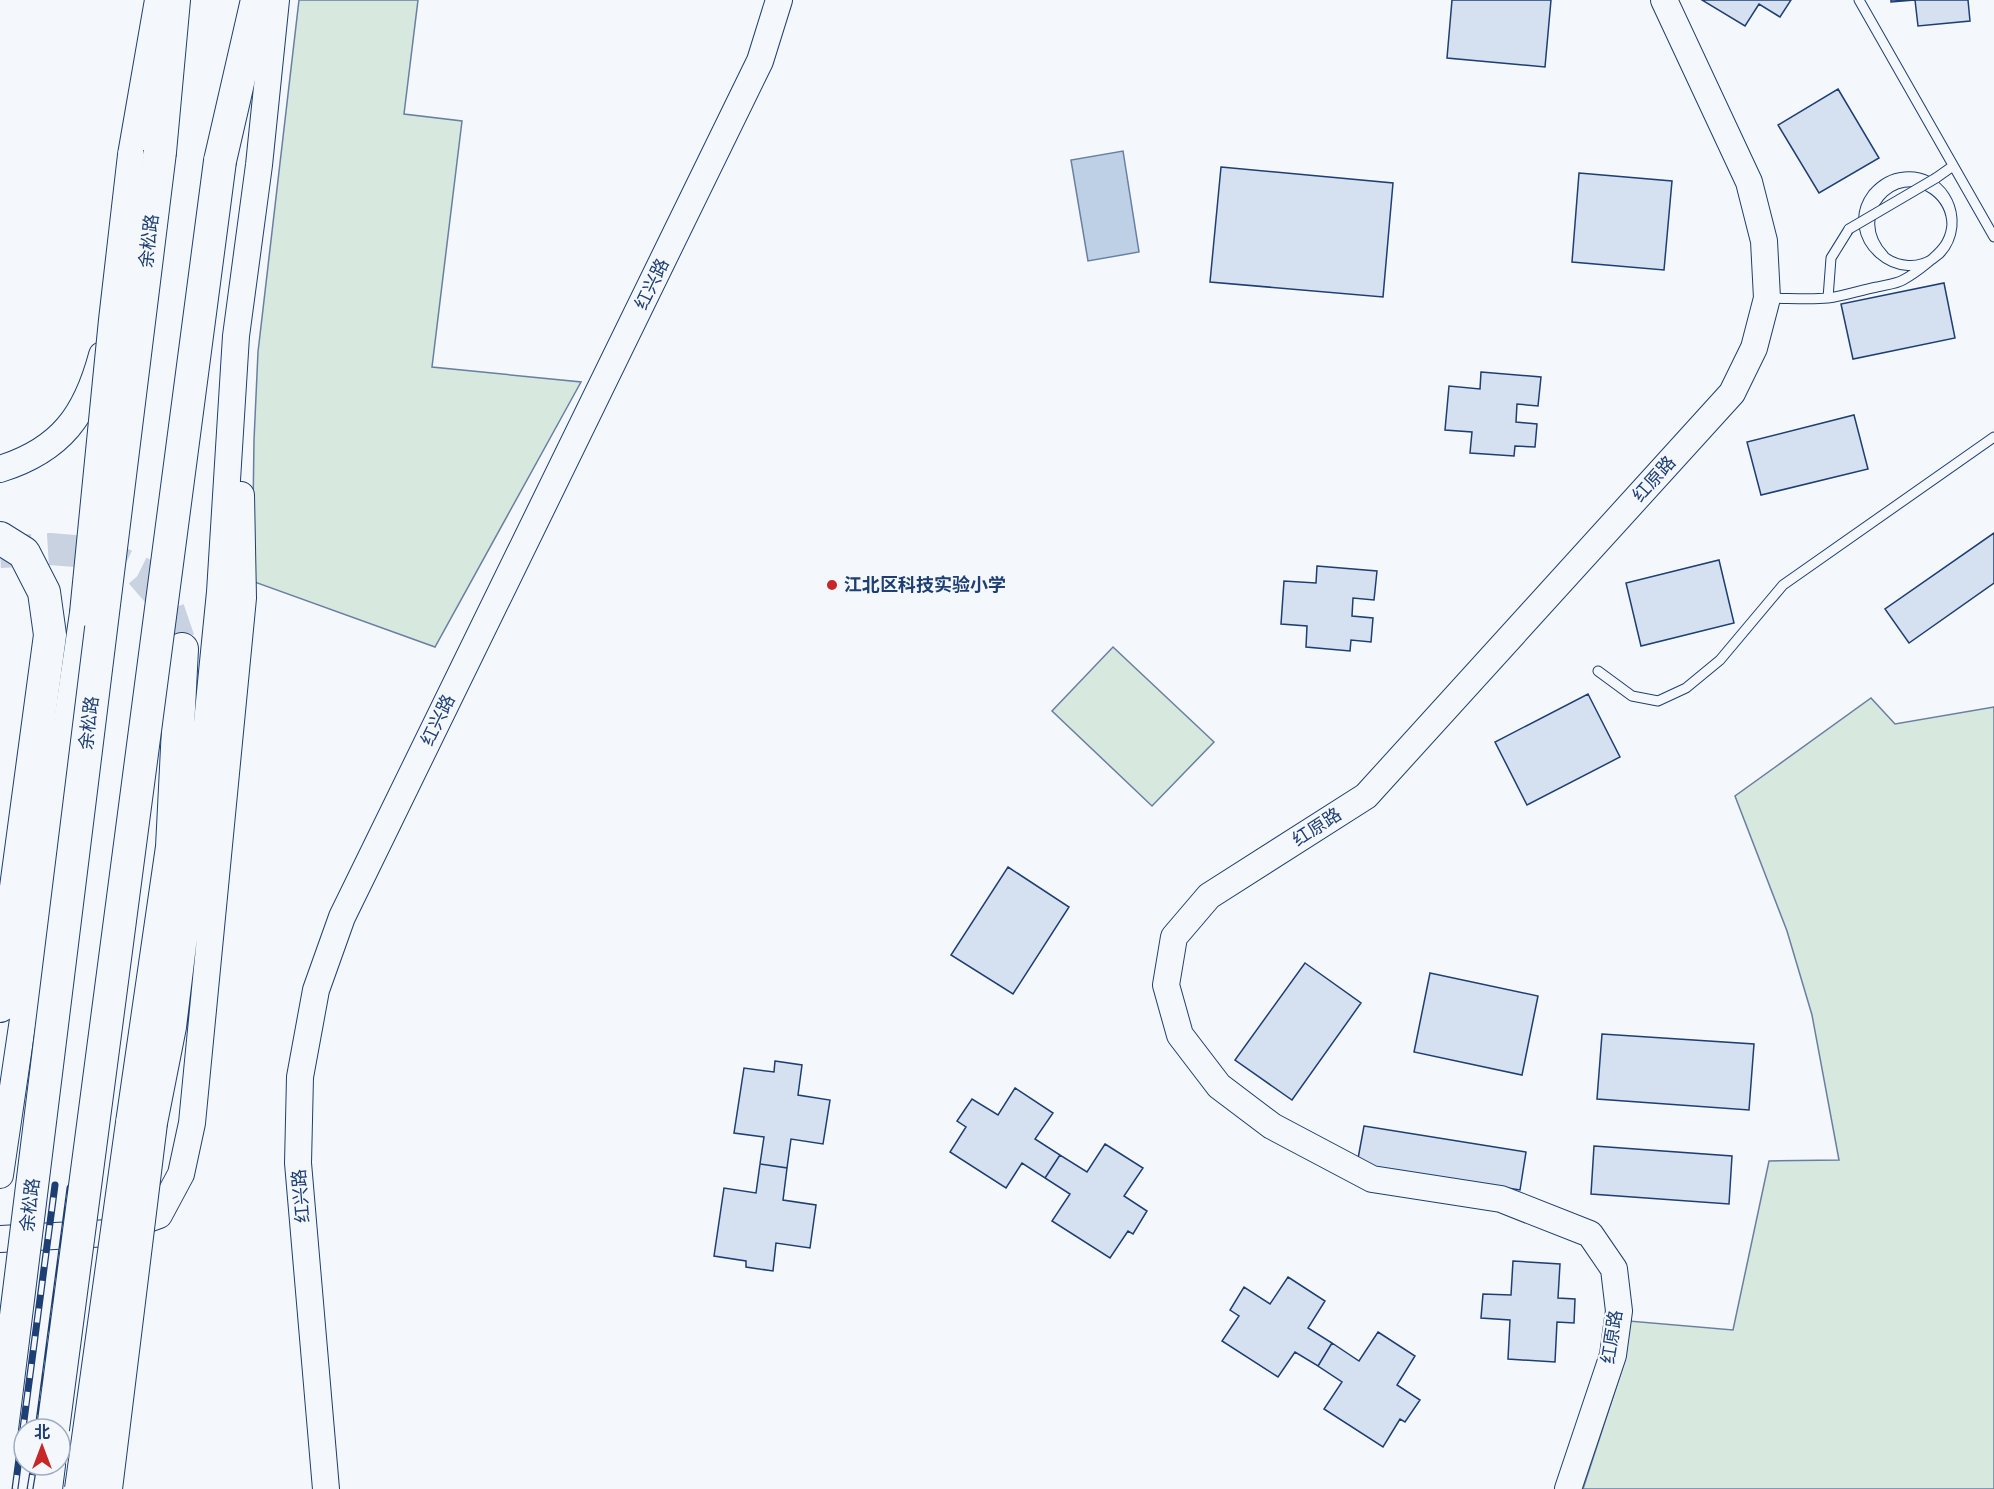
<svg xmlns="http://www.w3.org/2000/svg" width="1994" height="1489" font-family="Ubuntu,'Noto Sans SC',sans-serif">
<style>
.green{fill:#d7e8df;stroke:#687fa3;stroke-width:1.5}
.water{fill:#bed0e5;stroke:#687fa3;stroke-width:1.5}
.building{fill:#d5e0f0;stroke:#1d3f73;stroke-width:1.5}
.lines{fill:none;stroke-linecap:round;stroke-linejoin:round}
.highway-tunnel{stroke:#c9d2e0;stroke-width:32;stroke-dasharray:32 16;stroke-linecap:butt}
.lane-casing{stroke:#1d3f73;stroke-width:11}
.secondary-casing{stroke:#1d3f73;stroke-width:28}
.highway-casing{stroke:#1d3f73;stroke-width:34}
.lane{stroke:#f4f7fb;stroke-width:9}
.secondary{stroke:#f4f7fb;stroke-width:26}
.highway{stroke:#f4f7fb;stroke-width:32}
.rail-casing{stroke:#1d3f73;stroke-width:7}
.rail{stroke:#f4f7fb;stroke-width:4.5;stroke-dasharray:14;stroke-linecap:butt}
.lane-bridge-casing{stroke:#1d3f73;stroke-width:11;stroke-linecap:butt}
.secondary-bridge-casing{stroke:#1d3f73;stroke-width:28;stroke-linecap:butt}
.highway-bridge-casing{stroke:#1d3f73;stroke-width:34;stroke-linecap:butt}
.lane-bridge{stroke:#f4f7fb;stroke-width:9}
.secondary-bridge{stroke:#f4f7fb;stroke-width:26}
.highway-bridge{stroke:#f4f7fb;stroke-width:32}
.poi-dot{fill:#c62828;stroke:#f4f7fb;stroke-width:2}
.labels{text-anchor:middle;stroke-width:4.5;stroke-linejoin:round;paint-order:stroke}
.street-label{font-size:18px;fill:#1d3f73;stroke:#f4f7fb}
.poi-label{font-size:18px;font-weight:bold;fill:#1d3f73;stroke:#f4f7fb;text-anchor:start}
</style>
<rect width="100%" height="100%" fill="#f4f7fb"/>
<path class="green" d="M299,0H418L404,114L462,121L432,367L581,382L435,647L252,581L254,440L258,352Z
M1113,647L1214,742L1152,806L1052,711Z
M1871,698L1895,724L1994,707V1489H1583L1625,1360L1629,1321L1733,1330L1769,1161L1839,1160L1812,1015L1787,931L1735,796Z"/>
<path class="water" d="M1123,151L1139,252L1088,261L1071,160Z"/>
<path class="building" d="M1452,0H1551L1545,67L1447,58Z
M1702,0H1791L1780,17L1759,4L1745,26Z
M1891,0H1968L1970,21L1918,26L1915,0L1891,2Z
M1838,89L1879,158L1819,193L1778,125Z
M1221,167L1393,183L1383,297L1210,282Z
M1579,173L1672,181L1664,270L1572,262Z
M1944,283L1955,338L1853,359L1841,304Z
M1481,372L1541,377L1538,406L1517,404L1516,422L1537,424L1535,447L1515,446L1514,456L1470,453L1472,432L1445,430L1449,386L1480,389Z
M1854,415L1868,469L1761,495L1747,442Z
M1994,533V583L1909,643L1885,609Z
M1719,560L1734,623L1641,646L1626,583Z
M1317,566L1377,571L1374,600L1353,598L1352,616L1373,618L1371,642L1351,640L1350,651L1306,647L1307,626L1281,624L1284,581L1316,583Z
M1588,694L1620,757L1527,805L1495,742Z
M1008,867L1069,907L1013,994L951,955Z
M1305,963L1361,1003L1292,1100L1235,1060Z
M1430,973L1538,996L1522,1075L1414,1052Z
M1602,1034L1754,1044L1749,1110L1597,1099Z
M775,1061L802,1065L798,1095L830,1100L823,1144L791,1139L787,1168L760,1164L764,1137L734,1133L744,1068L774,1072Z
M1015,1088L1053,1113L1035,1139L1060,1155L1045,1178L1022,1163L1006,1188L950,1152L966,1127L957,1121L972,1099L998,1115Z
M1364,1126L1526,1152L1520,1190L1357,1164Z
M1105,1144L1143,1168L1124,1196L1147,1211L1133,1234L1128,1231L1110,1258L1052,1221L1070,1194L1045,1178L1060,1155L1087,1172Z
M1594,1146L1732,1156L1729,1204L1591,1194Z
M760,1164L787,1168L783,1200L816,1205L810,1248L776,1243L773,1271L746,1267V1261L714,1256L724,1188L756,1193Z
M1513,1261L1560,1264L1558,1298L1575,1299L1574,1323L1557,1322L1555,1362L1508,1359L1510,1320L1481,1318L1483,1294L1511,1295Z
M1288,1277L1325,1301L1308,1328L1332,1343L1318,1366L1295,1352L1278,1377L1222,1341L1239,1316L1230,1310L1244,1287L1270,1304Z
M1378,1332L1415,1356L1397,1385L1420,1400L1405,1422L1400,1419L1383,1447L1324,1409L1342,1382L1318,1366L1332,1343L1359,1361Z"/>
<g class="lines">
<path class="highway-tunnel" d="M0,552L50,549L100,553L141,573L166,602L182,649"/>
<defs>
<path id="lane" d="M1859,0L1994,237
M1936,178L1953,166
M1769,298C1788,298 1809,300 1828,298C1844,296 1861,290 1877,287C1885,285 1896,284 1903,280C1916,273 1941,254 1947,242C1963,211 1939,173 1904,177C1892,178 1881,185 1873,194C1840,237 1901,289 1939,254C1947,246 1951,236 1952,226C1952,212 1946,199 1934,190C1894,161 1845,215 1884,256
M1828,298L1831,258L1849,229
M1598,671L1632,696L1658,701L1686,688L1720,660L1783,585L1994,437"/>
<path id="secondary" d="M131,155L158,0
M0,469C61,450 86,415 102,355
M154,1123L173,1027L193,863L220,592L236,336L259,165L276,0
M0,1175L83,613
M0,1239L109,1233L159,1215L181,1174L192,1123L243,598L241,495
M326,1489L298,1163L300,1077L316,990L342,917L760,61L779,0
M1568,1489L1613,1355L1619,1311L1614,1269L1590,1234L1501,1199L1372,1179L1272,1126L1219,1086L1180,1035L1166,985L1174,937L1209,896L1366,796L1732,393L1754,348L1767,298L1764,241L1749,182L1664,0"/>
<path id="highway" d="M160,152L174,0
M220,161L257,0
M0,538L24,553L44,592L50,635L0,1006
M132,1123L172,847L182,649
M46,1489L49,1465"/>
</defs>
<use href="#lane" class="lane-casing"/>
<use href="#secondary" class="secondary-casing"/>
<use href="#highway" class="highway-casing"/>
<use href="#lane" class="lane"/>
<use href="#secondary" class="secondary"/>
<use href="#highway" class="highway"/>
<defs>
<path id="rail" d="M38,1429L70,1188
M15,1489L55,1185
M30,1489L34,1465"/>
</defs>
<use href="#rail" class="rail-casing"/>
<use href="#rail" class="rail"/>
<defs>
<path id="lane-bridge" d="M1849,229L1936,178"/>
<path id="secondary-bridge" d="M83,613L112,320L131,155
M109,1489L154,1123"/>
<path id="highway-bridge" d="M53,1429L220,161
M0,1445L160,152
M81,1489L132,1123"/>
</defs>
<use href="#lane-bridge" class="lane-bridge-casing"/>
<use href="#secondary-bridge" class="secondary-bridge-casing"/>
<use href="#highway-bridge" class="highway-bridge-casing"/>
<use href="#lane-bridge" class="lane-bridge"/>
<use href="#secondary-bridge" class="secondary-bridge"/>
<use href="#highway-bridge" class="highway-bridge"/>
</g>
<circle class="poi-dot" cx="832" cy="585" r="6"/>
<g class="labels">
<g class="street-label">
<text transform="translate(149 241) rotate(-83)" y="6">余松路</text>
<text transform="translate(652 284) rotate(-64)" y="6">红兴路</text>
<text transform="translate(1654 479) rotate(-48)" y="6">红原路</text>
<text transform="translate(438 720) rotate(-64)" y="6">红兴路</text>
<text transform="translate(89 723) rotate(-83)" y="6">余松路</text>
<text transform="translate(1317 827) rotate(-33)" y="6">红原路</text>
<text transform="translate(301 1196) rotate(-95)" y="6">红兴路</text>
<text transform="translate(30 1205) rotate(-83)" y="6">余松路</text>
<text transform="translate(1612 1337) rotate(-81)" y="6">红原路</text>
</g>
<g class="poi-label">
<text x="844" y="591">江北区科技实验小学</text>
</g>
</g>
<g transform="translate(42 1447)"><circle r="28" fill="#f4f7fb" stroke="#9eadc5" stroke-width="1.5"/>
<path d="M0-4.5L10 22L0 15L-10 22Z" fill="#c62828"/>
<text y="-9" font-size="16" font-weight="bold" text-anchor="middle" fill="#1d3f73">北</text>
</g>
</svg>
